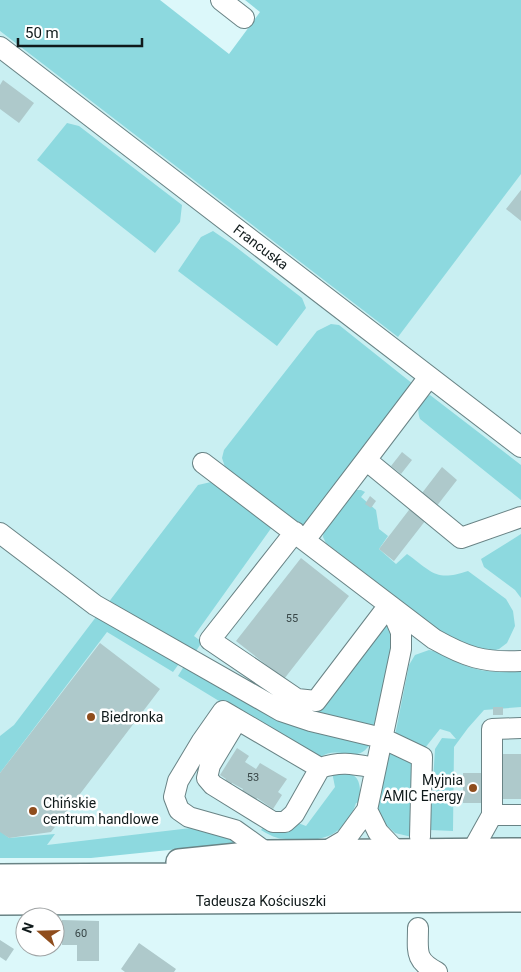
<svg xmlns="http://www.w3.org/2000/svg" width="521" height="972" font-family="Roboto,sans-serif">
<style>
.built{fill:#c9eff2}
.green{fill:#8dd9df}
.building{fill:#aec9cb}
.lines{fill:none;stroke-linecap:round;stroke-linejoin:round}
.minor-casing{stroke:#698385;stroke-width:22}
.major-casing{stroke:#698385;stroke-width:28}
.minor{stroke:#fff;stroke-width:20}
.major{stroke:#fff;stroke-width:25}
.poi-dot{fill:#8f4d1d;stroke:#fff;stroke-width:2}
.labels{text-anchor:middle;stroke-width:5;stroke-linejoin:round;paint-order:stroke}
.number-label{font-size:11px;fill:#384647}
.street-label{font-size:14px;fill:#101a1b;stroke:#fff}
.poi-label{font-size:14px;fill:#101a1b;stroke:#fff;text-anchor:start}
</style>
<rect width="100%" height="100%" fill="#dcf8fa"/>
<path class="built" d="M0,31L398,336L521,173V839L434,837L229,840L0,856Z"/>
<path class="green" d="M0,0H160L229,54L260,12L245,0H521V174L398,337L0,31Z
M67,123L79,126L182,205L180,222L155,253L37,160Z
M213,231L232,244L302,298L306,308L277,346L178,271L201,237Z
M331,324L339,325L413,384L308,524H296L226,470L222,458L224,450L317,331Z
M430,395L521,465V500L420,419C416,408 419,400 430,395Z
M211,482L272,527L194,636L202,642L194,654L108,603L198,485Z
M352,490H361L365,492L361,497L376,510L379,529L388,536L379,549L396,564L407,554C432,572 436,582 468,571L506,599L513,611L515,626L507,643L499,649L486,653L456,643L326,543L323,537L324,528Z
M521,534V598L515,590L484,567L481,559Z
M99,613L181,661L173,672L107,632L0,773V736L14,725Z
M388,623L395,634L376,727L309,714L323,707Z
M429,650C444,652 455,663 469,667C487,673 503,672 521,671V707L484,710L468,728L454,747L453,831L430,830L435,749L442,738L456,739L450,732L440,729L425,748L395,735L409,665L415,655Z
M186,663L372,741C357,768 341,743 320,757L308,755L178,676Z
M391,748L411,761L412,837L395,833L384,823L377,806Z
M332,772C358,772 361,777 360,802L356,803C351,819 340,834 322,838C317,840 309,839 303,839C282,839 279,841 261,830L264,826C281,833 283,834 298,823L306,826L335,787Z
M191,828C210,831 221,830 237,843L91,858H0V831L9,838L55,834L47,845Z"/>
<path class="building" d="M3,80L34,103L19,123L0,109V85Z
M521,190V221L506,209Z
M402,452L412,460L401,474L391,466Z
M442,467L457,480L394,561L379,549Z
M370,496L376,501L371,508L365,504Z
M301,558L349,596L284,679L236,641Z
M100,643L160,689L51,832L9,838L0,832V773Z
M493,707H503V715H493Z
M237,748L249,756L245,762L256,769L260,763L287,779L278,792L282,795L273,809L257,798L255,801L241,793L243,789L232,783L230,786L224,782L226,779L220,775Z
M503,754H521V799H502Z
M463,773H484L483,803H463Z
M62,920L99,921V961H77V945H62Z
M0,940L14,949L6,961L0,957Z
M139,943L176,969L174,972H125L121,969Z"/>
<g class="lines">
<defs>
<path id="minor" d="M221,0L244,18
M0,47L521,447
M429,377L366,460L461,538L521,517
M203,463L434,639C466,657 483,663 521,661
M295,532L210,640L297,699L316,701L389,605
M0,533L95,605L281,711L311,721L382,738L422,757L420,837
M305,540L366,460
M237,720L210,765L207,778L213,785L273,822H285L294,814L320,768C341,761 353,764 375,768
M367,810L378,832L397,852
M492,815V729L521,728
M472,851L492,815H521
M267,853L235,830L189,817L179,810L174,797L178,781L202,741L223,711L320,768
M323,853L345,840L367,810L401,649V632L390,606
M418,928C418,951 414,960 437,972"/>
<path id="major" d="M179,862L267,853L521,851
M0,877L521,874
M0,902L521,899"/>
</defs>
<use href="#minor" class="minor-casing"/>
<use href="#major" class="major-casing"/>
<use href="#minor" class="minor"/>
<use href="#major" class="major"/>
</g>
<g class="poi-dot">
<circle cx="91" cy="717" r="5"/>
<circle cx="473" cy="788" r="5"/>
<circle cx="33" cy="811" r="5"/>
</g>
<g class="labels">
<g class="number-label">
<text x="292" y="622">55</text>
<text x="253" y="781">53</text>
<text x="81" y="937">60</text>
</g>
<g class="street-label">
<text transform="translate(261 247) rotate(37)" y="5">Francuska</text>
<text x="261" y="906">Tadeusza Kościuszki</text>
</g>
<g class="poi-label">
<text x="101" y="722">Biedronka</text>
<text x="463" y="785" text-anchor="end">Myjnia<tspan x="463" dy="16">AMIC Energy</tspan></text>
<text x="43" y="808">Chińskie<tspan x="43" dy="16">centrum handlowe</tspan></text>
</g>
</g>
<g transform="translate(40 932) rotate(290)"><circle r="24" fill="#ffffff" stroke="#9fa3a4"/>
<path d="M0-4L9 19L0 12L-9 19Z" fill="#8f4d1d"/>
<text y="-8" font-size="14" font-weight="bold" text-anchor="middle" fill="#101a1b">N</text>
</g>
<path d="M18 38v8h124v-8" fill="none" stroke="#101a1b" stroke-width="2.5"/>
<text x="25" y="38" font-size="15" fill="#101a1b" stroke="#ffffff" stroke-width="4" paint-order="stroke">50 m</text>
</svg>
